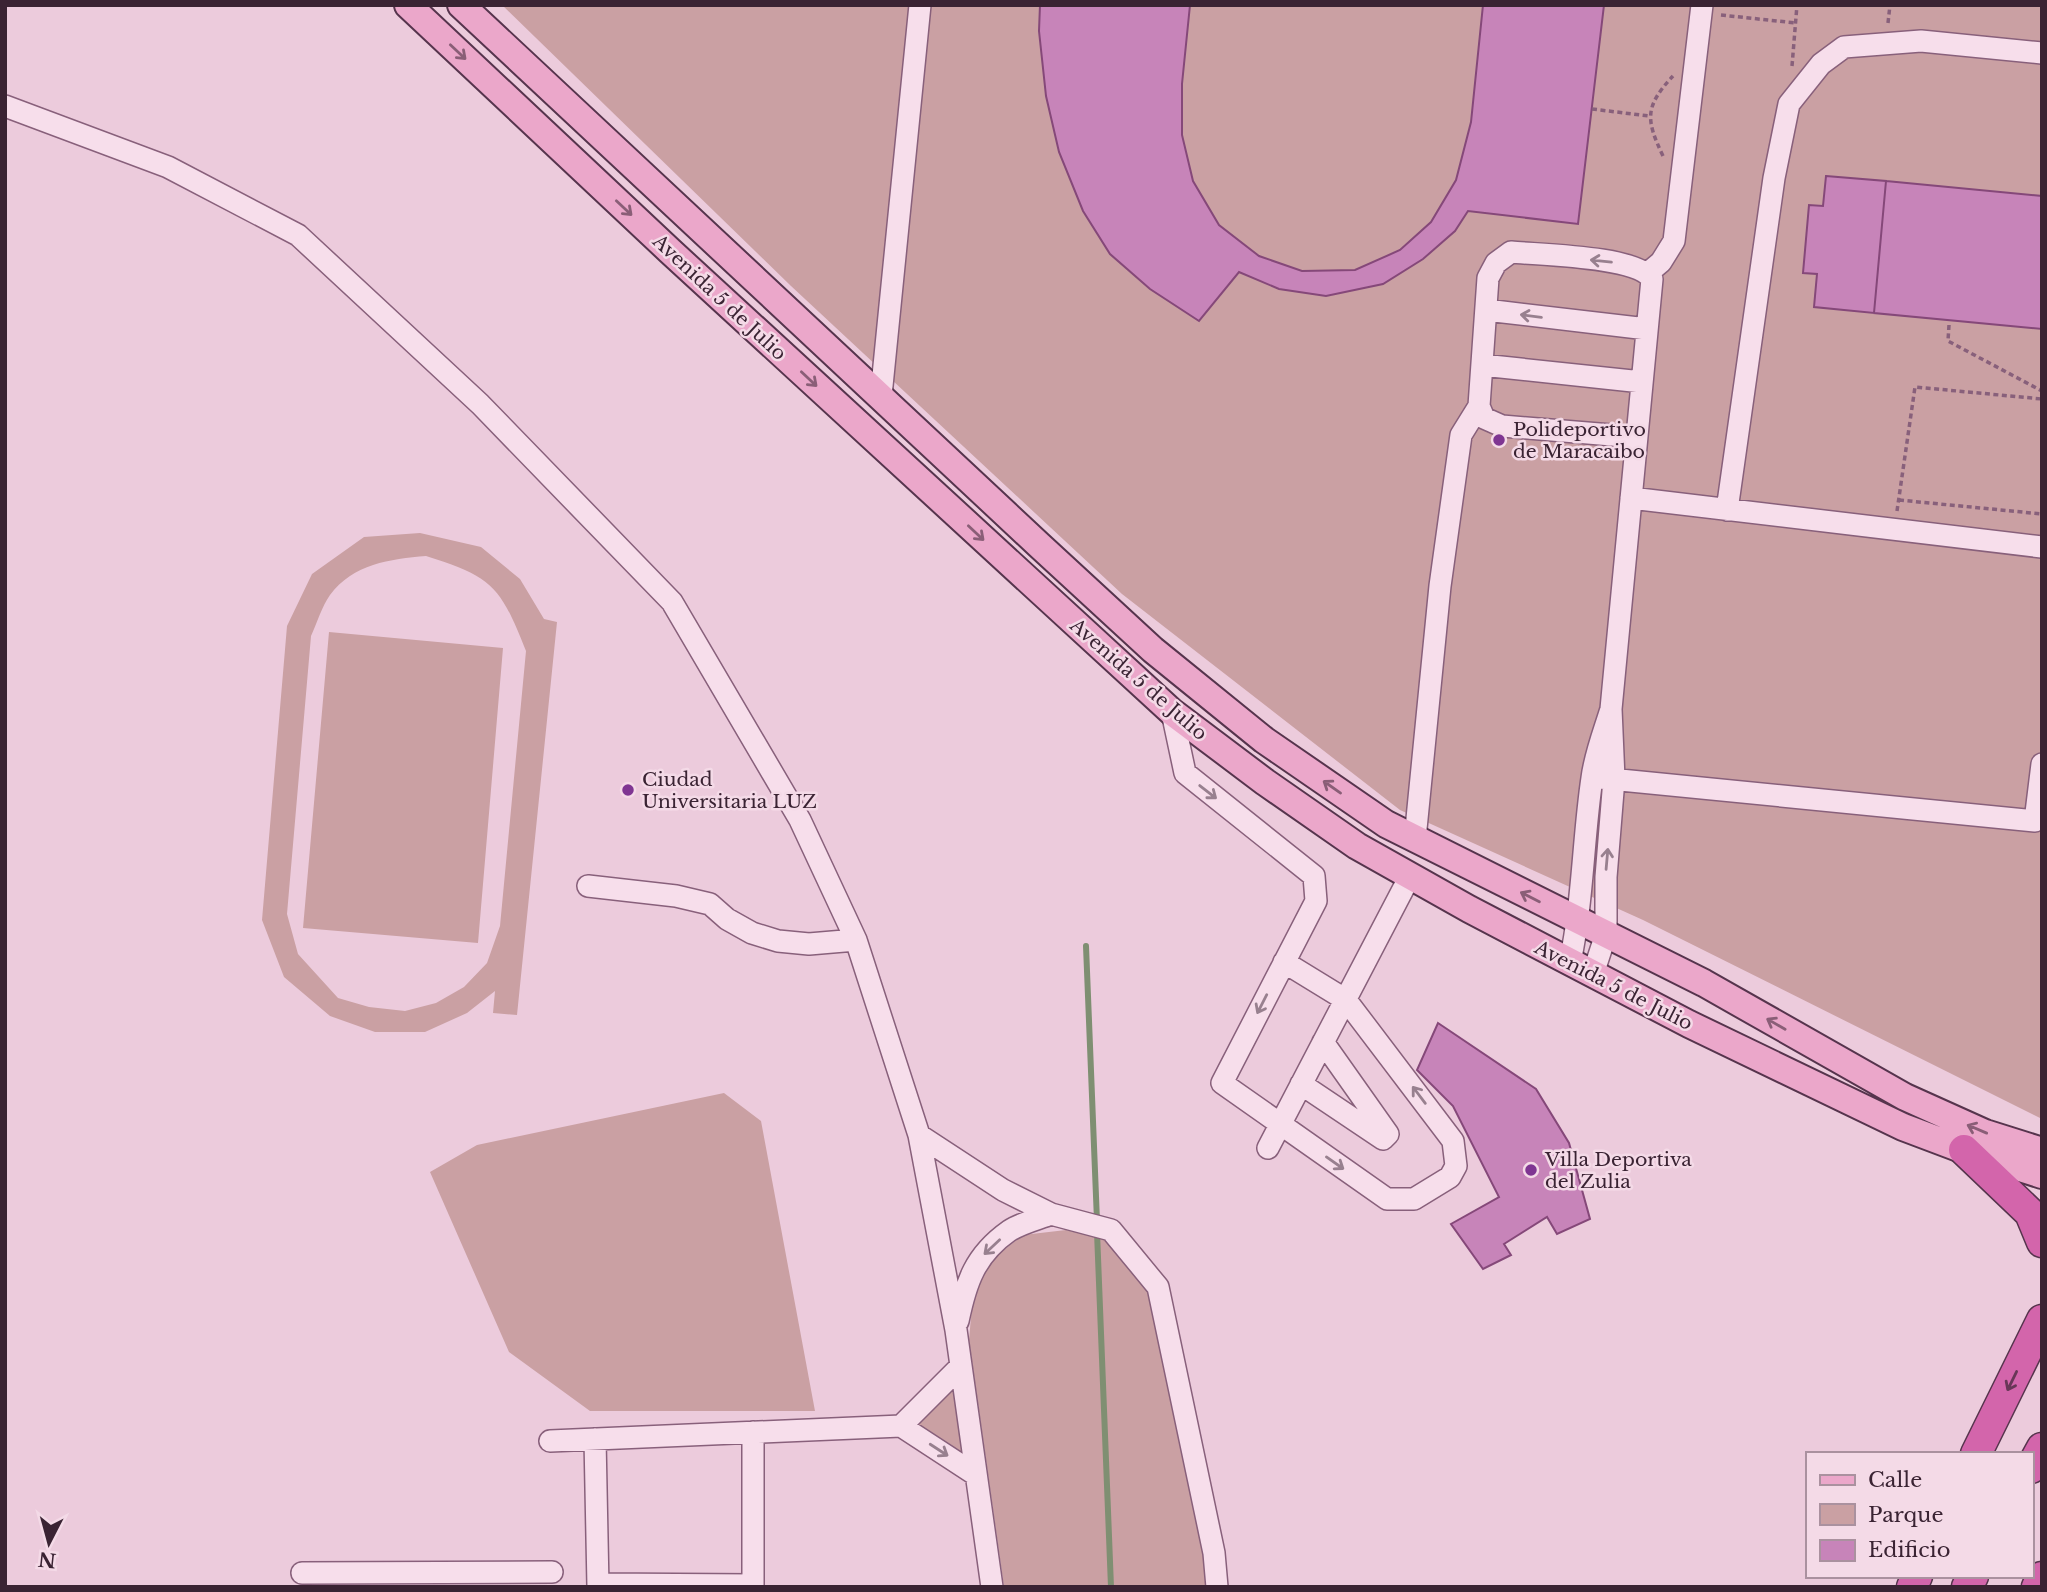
<svg xmlns="http://www.w3.org/2000/svg" width="2047" height="1592" font-family="'Libre Baskerville',serif">
<style>
.green{fill:#caa0a3;fill-rule:evenodd}
.lines{fill:none;stroke-linecap:round;stroke-linejoin:round}
.stream{stroke:#7f8f72;stroke-width:6}
.building{fill:#c784b9;stroke:#854879;stroke-width:2}
.minor-casing{stroke:#88607b;stroke-width:24}
.major-casing{stroke:#56344d;stroke-width:30}
.highway-casing{stroke:#56344d;stroke-width:33}
.path{stroke:#88607b;stroke-width:3.5;stroke-dasharray:5 3.5;stroke-linecap:butt}
.minor{stroke:#f7deeb;stroke-width:21}
.major{stroke:#eba7ca;stroke-width:26}
.highway{stroke:#d365ab;stroke-width:30}
.oneway{stroke:#8a5e77}
.oneway2{stroke:#98808f}
.oneway3{stroke:#683757}
.poi-dot{fill:#7f3592;stroke:#f4dae7;stroke-width:2.5}
.labels{text-anchor:middle;stroke-width:5;stroke-linejoin:round;paint-order:stroke}
.street-label{font-size:19px;fill:#3a2333;stroke:#f4dae7}
.poi-label{font-size:19px;fill:#3a2333;stroke:#f4dae7;text-anchor:start}
</style>
<rect width="100%" height="100%" fill="#eccbdc"/>
<path class="green" d="M502,5H2042V1119L1643,920L1400,810L1122,594L791,286Z
M420,533L481,547L520,579L544,619L557,622L517,1015L493,1013L495,991L467,1013L425,1032H375L330,1016L284,977L262,920L287,626L312,574L364,537ZM426,556C493,577 500,586 526,651L500,926L487,963L464,987L436,1003L405,1011L369,1007L338,998L298,954L287,914L311,636C317,623 322,606 330,595C353,564 390,559 426,556Z
M329,632L503,648L478,943L303,928Z
M724,1093L761,1121L815,1411H590L509,1352L430,1172L477,1145Z
M1066,1230L1106,1239L1149,1289L1206,1558L1208,1587H1004L969,1340L973,1294L991,1260L1023,1235Z
M953,1389L964,1459L912,1428Z"/>
<g class="lines">
<path class="stream" d="M1086,946L1097,1221
M1097,1232L1111,1587"/>
</g>
<path class="building" d="M1040,5H1190L1182,84V135L1193,181L1219,225L1259,256L1302,271L1355,270L1400,250L1431,222L1456,180L1471,122L1483,5H1604L1578,224L1468,211L1455,231L1423,259L1383,284L1326,296L1279,289L1239,272L1199,321L1150,289L1110,254L1083,211L1059,152L1046,96L1039,31Z
M1826,176L1886,181L1874,313L1814,307L1817,274L1803,273L1809,205L1823,206Z
M1886,181L2042,196V329L1874,313Z
M1438,1023L1536,1089L1569,1143L1590,1219L1557,1234L1547,1217L1504,1244L1511,1255L1483,1269L1451,1224L1499,1197L1453,1106L1417,1070Z"/>
<g class="lines">
<defs>
<path id="minor" d="M5,106L168,167L298,235L480,404L672,602L800,820L856,940L919,1135L1003,1190L1051,1214L1111,1230L1158,1287L1214,1553L1217,1587
M1648,273L1661,262L1674,241L1702,5
M1486,310L1647,329
M1482,365L1642,382
M881,396L920,5
M1631,498L2042,547
M1727,510L1774,178L1789,104L1821,64L1844,47L1921,41L2042,53
M1611,709L1652,279C1636,256 1541,255 1511,252L1496,263L1488,278L1479,406L1484,418L1502,426L1636,437
M1172,712L1185,773L1314,876L1316,901L1222,1083L1387,1199H1414L1450,1177L1456,1166L1453,1141L1346,1000L1284,962
M1600,778L2035,821L2042,764
M1415,839L1440,586L1461,435L1479,406
M588,886L676,896L710,904L727,919L752,933L778,941L809,944L856,940
M1570,962C1583,901 1583,839 1592,778C1595,754 1604,732 1611,709L1614,779L1606,877V934L1593,974
M1301,1084L1383,1139L1388,1134L1323,1042
M919,1135L956,1330L992,1587
M1268,1148L1410,876
M958,1321C966,1282 975,1255 1009,1231C1021,1223 1038,1219 1051,1214
M901,1426L961,1366
M753,1432V1587
M595,1439L598,1587
M550,1441L901,1426L976,1475
M302,1573L552,1572
M598,1584L753,1585"/>
<path id="major" d="M408,5L670,251L1172,712L1265,782L1357,846L1469,909L1689,1024L1903,1127L1964,1150L2042,1175
M461,5L1039,545L1153,650L1264,740L1386,824L1704,983L1905,1097L1985,1133L2042,1151"/>
<path id="highway" d="M1964,1150L2030,1213L2042,1242
M1976,1454L2042,1320
M2031,1468L2042,1448
M1912,1587L1917,1576
M1967,1587L1973,1576
M2037,1587L2042,1577"/>
</defs>
<use href="#minor" class="minor-casing"/>
<use href="#major" class="major-casing"/>
<use href="#highway" class="highway-casing"/>
<path class="path" d="M1721,15L1796,23
M1888,23L1890,5
M1792,66L1797,5
M1592,109L1649,116
M1663,156C1646,120 1644,107 1673,76
M1949,325L1948,341L2042,391
M1899,500L2042,514
M1897,511L1915,387L2042,399"/>
<use href="#minor" class="minor"/>
<use href="#major" class="major"/>
<use href="#highway" class="highway"/>
</g>
<defs><path id="oneway-shaft" d="M-6 0H5M1.5-3L5.5 0L1.5 3" fill="none" stroke-width="1.6" stroke-linecap="round" stroke-linejoin="round" transform="scale(1.75)"/></defs>
<g class="oneway">
<use href="#oneway-shaft" transform="translate(458 52) rotate(43)"/>
<use href="#oneway-shaft" transform="translate(624 208) rotate(43)"/>
<use href="#oneway-shaft" transform="translate(809 379) rotate(43)"/>
<use href="#oneway-shaft" transform="translate(976 533) rotate(43)"/>
<use href="#oneway-shaft" transform="translate(1332 787) rotate(-145)"/>
<use href="#oneway-shaft" transform="translate(1530 897) rotate(-153)"/>
<use href="#oneway-shaft" transform="translate(1776 1024) rotate(-150)"/>
<use href="#oneway-shaft" transform="translate(1977 1129) rotate(-157)"/>
</g>
<g class="oneway2">
<use href="#oneway-shaft" transform="translate(1601 261) rotate(-174)"/>
<use href="#oneway-shaft" transform="translate(1531 316) rotate(-173)"/>
<use href="#oneway-shaft" transform="translate(1208 792) rotate(38)"/>
<use href="#oneway-shaft" transform="translate(1607 859) rotate(-85)"/>
<use href="#oneway-shaft" transform="translate(1262 1004) rotate(117)"/>
<use href="#oneway-shaft" transform="translate(1419 1095) rotate(-127)"/>
<use href="#oneway-shaft" transform="translate(1335 1163) rotate(35)"/>
<use href="#oneway-shaft" transform="translate(992 1247) rotate(137)"/>
<use href="#oneway-shaft" transform="translate(939 1450) rotate(33)"/>
</g>
<use class="oneway3" href="#oneway-shaft" transform="translate(2012 1381) rotate(116)"/>
<g class="poi-dot">
<circle cx="1499" cy="440" r="7"/>
<circle cx="628" cy="790" r="7"/>
<circle cx="1531" cy="1170" r="7"/>
</g>
<g class="labels">
<g class="street-label">
<text transform="translate(720 297) rotate(43)" y="7">Avenida 5 de Julio</text>
<text transform="translate(1139 679) rotate(41)" y="7">Avenida 5 de Julio</text>
<text transform="translate(1614 985) rotate(27)" y="7">Avenida 5 de Julio</text>
</g>
<g class="poi-label">
<text x="1513" y="436">Polideportivo<tspan x="1513" dy="22">de Maracaibo</tspan></text>
<text x="642" y="786">Ciudad<tspan x="642" dy="22">Universitaria LUZ</tspan></text>
<text x="1545" y="1166">Villa Deportiva<tspan x="1545" dy="22">del Zulia</tspan></text>
</g>
</g>
<rect width="2047" height="1592" fill="none" stroke="#3a2333" stroke-width="14"/>
<rect x="1806" y="1452" width="228" height="126" fill="#f4dae7" stroke="#aa919f" stroke-width="2"/>
<rect x="1820" y="1475" width="35" height="10" fill="#eba7ca" stroke="#aa919f" stroke-width="2"/>
<text x="1868" y="1487" font-size="21" fill="#3a2333">Calle</text>
<rect x="1820" y="1504" width="35" height="21" fill="#caa0a3" stroke="#aa919f" stroke-width="2"/>
<text x="1868" y="1522" font-size="21" fill="#3a2333">Parque</text>
<rect x="1820" y="1540" width="35" height="21" fill="#c784b9" stroke="#aa919f" stroke-width="2"/>
<text x="1868" y="1557" font-size="21" fill="#3a2333">Edificio</text>
<g transform="translate(49 1543) rotate(186)" stroke="#f4dae7" stroke-width="5" paint-order="stroke">
<path d="M0-5L12 26L0 18L-12 26Z" fill="#3a2333"/>
<text y="-10" font-size="19" font-weight="bold" text-anchor="middle" fill="#3a2333">N</text>
</g>
</svg>
